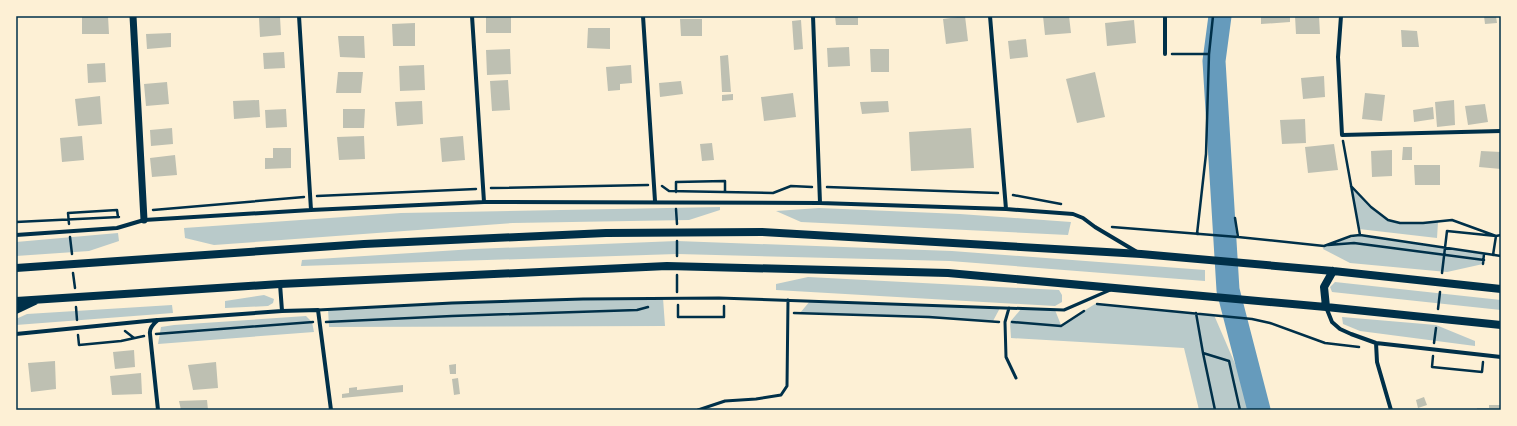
<svg xmlns="http://www.w3.org/2000/svg" width="1517" height="426" font-family="Roboto,sans-serif">
<style>
.green{fill:#b9caca}
.lines{fill:none;stroke-linecap:round;stroke-linejoin:round}
.river{stroke:#669bbc;stroke-width:23}
.building{fill:#bec0b2}
.path{stroke:#003049;stroke-width:2.5}
.service{stroke:#003049;stroke-width:3}
.minor{stroke:#003049;stroke-width:4}
.tertiary{stroke:#003049;stroke-width:7}
.secondary{stroke:#003049;stroke-width:8}
.neatline{fill:none;stroke:#003049;stroke-width:1.5}
</style>
<rect width="100%" height="100%" fill="#fdf0d5"/>
<path class="green" d="M1351,186C1360,196 1376,215 1388,220C1400,226 1425,222 1438,222L1437,238L1359,229Z
M720,207V210L689,220L513,223L214,245L185,238L184,228L401,213Z
M819,208L960,214L1071,222L1068,235L801,222L776,211Z
M118,233L119,241L89,251L16,256V242Z
M1360,235L1484,254L1483,264L1447,272L1350,263L1323,249L1324,246Z
M677,241L952,251L1205,270V281L950,261L677,254L301,266L302,260L474,249Z
M808,277L1059,290L1062,295V302L1055,306L776,290V284Z
M1335,282L1501,300V310L1332,292L1330,287Z
M264,295L274,299L273,303L268,306L225,308V301Z
M663,298L665,326L329,327L328,309L452,303Z
M810,301L1000,308L993,321L800,313Z
M1095,304L1214,315L1255,410H1199L1184,348L1011,338L1010,322L1021,309L1055,310L1061,325Z
M172,305L173,313L16,325V319L27,314Z
M306,316L312,322L314,332L158,344L161,327L174,325Z
M1342,317L1436,325L1475,341V346L1360,331L1343,324Z"/>
<g class="lines">
<path class="river" d="M1220,16L1214,61L1228,290L1259,410"/>
</g>
<path class="building" d="M82,16H108L109,34H82Z
M486,16H511V33H486Z
M835,16H858V25H836Z
M965,16L968,41L946,44L943,19Z
M1043,16H1069L1071,33L1045,35Z
M1261,16H1290V22L1261,24Z
M1295,16H1319L1320,34H1296Z
M1484,16H1496L1497,23L1485,24Z
M280,17L281,35L260,37L259,18Z
M680,19H702V36H681Z
M801,20L803,49L794,50L792,21Z
M1134,20L1136,43L1107,46L1105,23Z
M415,23V46H393L392,24Z
M588,28H610V49L587,48Z
M1401,30L1417,31L1419,47H1402Z
M171,33V47L147,49L146,34Z
M338,36H364L365,58L340,57Z
M1026,39L1028,57L1010,59L1008,41Z
M849,47L850,66L828,67L827,48Z
M510,49L511,74L487,75L486,50Z
M870,49H889V72H871Z
M284,52L285,68L264,69L263,53Z
M728,55L731,92H722L720,56Z
M105,63L106,82L88,83L87,64Z
M424,65L425,90L400,91L399,66Z
M631,65L632,83L620,84V90L608,91L606,67Z
M338,72H363L361,93H336Z
M1095,72L1105,117L1077,123L1066,79Z
M1324,76L1325,97L1303,99L1301,78Z
M508,80L510,110L492,111L490,81Z
M681,81L683,94L660,97L659,83Z
M167,82L169,104L146,106L144,84Z
M793,93L796,117L764,121L761,97Z
M1365,93L1385,95L1382,121L1362,119Z
M733,94V100L722,101V95Z
M100,96L102,124L78,126L75,99Z
M259,100L260,117L234,119L233,101Z
M1454,100L1455,125L1437,127L1435,102Z
M422,101L423,124L397,126L395,102Z
M888,101L889,112L862,114L860,102Z
M1485,104L1488,122L1468,125L1465,106Z
M1433,107L1434,119L1414,122L1413,110Z
M286,109L287,127L266,128L265,110Z
M343,109H365L364,128H343Z
M1305,119L1306,143L1282,144L1280,120Z
M172,128L173,144L151,146L150,130Z
M971,128L974,168L911,171L909,132Z
M82,136L84,160L62,162L60,138Z
M364,136L365,159L339,160L337,137Z
M463,136L465,160L442,162L440,138Z
M712,143L714,160L702,161L700,144Z
M1334,144L1338,170L1308,173L1305,147Z
M1403,147H1412V160H1402Z
M273,148H291V168L265,169V158H273Z
M1392,150V176L1372,177L1371,151Z
M1481,151L1501,152V169L1479,167Z
M175,155L177,175L152,177L150,158Z
M1414,165H1440V185H1415Z
M134,350L135,367L115,369L113,352Z
M55,361L56,389L31,392L28,363Z
M216,362L218,388L193,390L188,365Z
M456,364V374H450L449,365Z
M141,373L142,394L112,395L110,376Z
M458,378L460,394L454,395L452,379Z
M403,385V392L342,398V394L349,393V388L357,387V390Z
M1424,397L1427,405L1418,408L1416,400Z
M207,400L208,410H181L179,401Z
M1489,405H1501V410H1477V408H1489Z"/>
<g class="lines">
<path class="path" d="M1172,54H1209
M1343,141L1360,235
M662,186L669,191L773,193L791,186L812,187
M1351,186L1371,207L1388,220L1400,223H1423L1452,220L1496,236L1501,235
M827,187L998,193
M491,188L648,185
M676,192V182L725,181V192
M1013,195L1061,204
M317,196L476,189
M676,209L677,224
M153,210L304,197
M1235,218L1238,237
M16,222L119,217
M69,224L68,213L117,210L118,217
M1112,227L1238,237L1324,246L1351,236L1360,235L1501,256
M1197,234L1206,154L1209,54L1213,16
M70,237L72,254
M677,241V256
M1328,245L1354,243L1484,260
M1483,264L1484,254
M73,273L75,288
M1442,273L1447,231L1496,236L1493,255
M677,275V292
M1097,304L1252,319L1270,323L1325,343L1359,347
M678,305V317H724V306
M76,307L77,320
M1438,309L1440,292
M794,313L929,317L999,322
M1196,313L1203,353L1229,361L1240,410
M326,322L452,316L637,310L648,307
M1012,322L1061,326L1084,311
M125,331L134,338
M156,334L313,322
M78,335L79,345L121,341L144,336
M1434,343L1436,328
M1203,353L1215,410
M1433,356L1432,367L1482,372L1483,362"/>
<path class="service" d="M1009,308L1005,322L1006,357L1016,378
M318,310L452,303L583,299L719,298L1064,310L1110,290
M698,410L725,401L756,399L781,395L787,386L788,300"/>
<path class="minor" d="M299,16L311,210
M472,16L484,202
M643,16L655,201
M813,16L820,203
M990,16L1006,209
M1341,16L1338,57L1342,135L1501,131
M1165,54V16
M16,235L117,228L144,220L311,210L484,202L820,203L1006,209L1073,214L1083,218L1095,227L1137,252
M1326,307L1332,322L1340,329L1351,334L1376,343L1501,357
M282,311L318,310L331,410
M16,334L157,320
M1376,343L1377,362L1391,410
M158,410L150,334C149,328 153,324 158,320L282,311L280,284"/>
<path class="tertiary" d="M133,16L144,220"/>
<path class="secondary" d="M16,268L364,244L606,233L762,232L1141,254L1333,271L1501,289
M16,301L280,284L667,266L948,273L1326,307L1501,325
M1326,307L1324,287L1333,271
M16,310L35,301"/>
</g>
<rect width="1517" height="426" fill="none" stroke="#fdf0d5" stroke-width="34"/>
<rect x="17" y="17" width="1483" height="392" class="neatline"/>
</svg>
